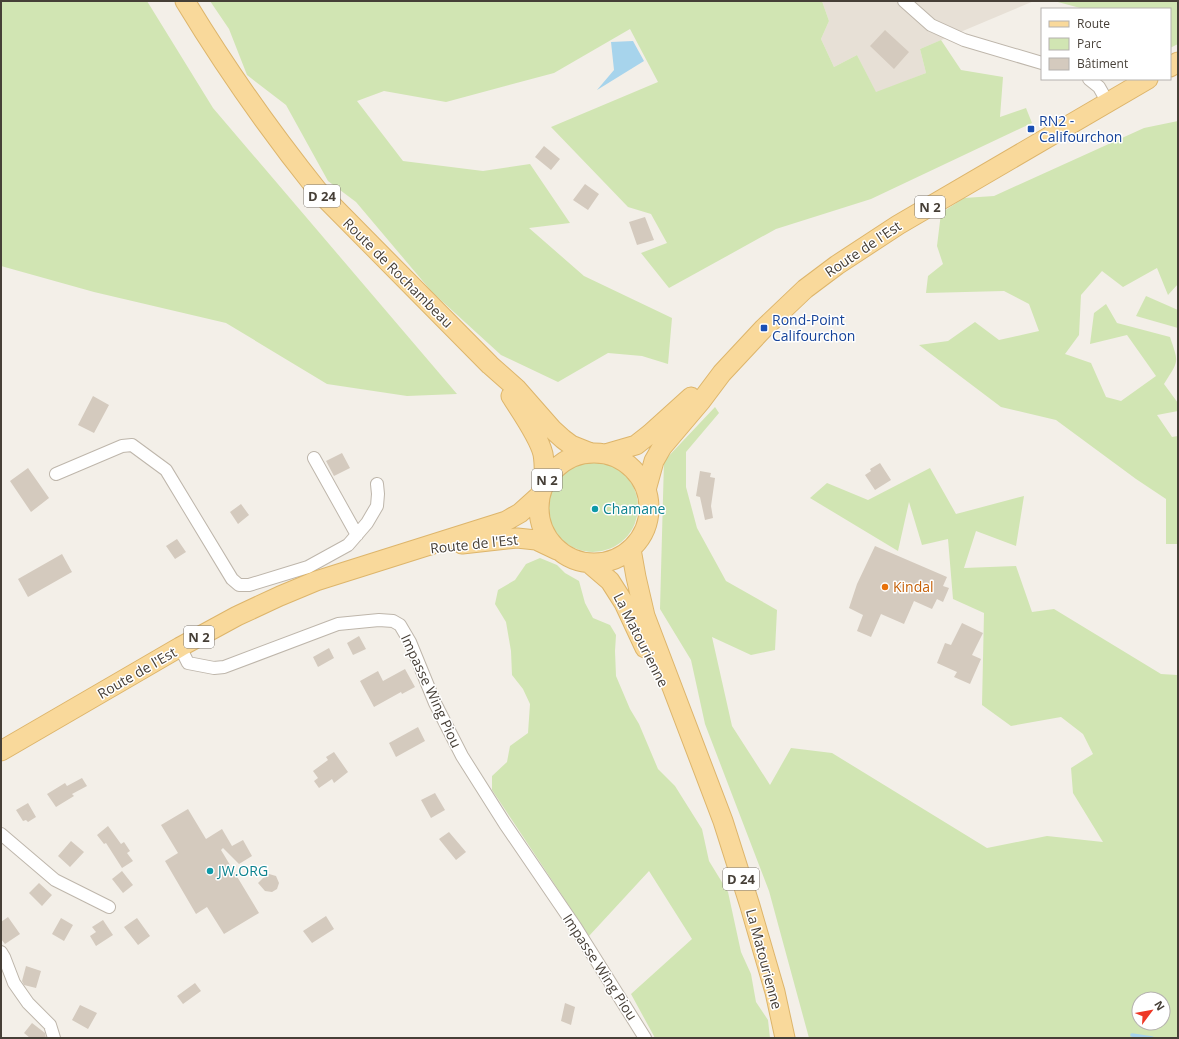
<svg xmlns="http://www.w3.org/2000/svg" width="1179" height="1039" font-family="'Open Sans',sans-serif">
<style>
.residential{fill:#e7e0d6}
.green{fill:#d1e5b3;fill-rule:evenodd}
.water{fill:#a7d4ec}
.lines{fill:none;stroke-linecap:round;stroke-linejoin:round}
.stream{stroke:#a7d4ec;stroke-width:3.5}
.building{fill:#d4cabe}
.minor-casing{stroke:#beb6ab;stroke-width:14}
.primary-casing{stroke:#ddb56b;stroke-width:21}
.minor{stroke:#fff;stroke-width:12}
.primary{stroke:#f9d99b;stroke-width:19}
.transit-dot{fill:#1a4fb4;stroke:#fff;stroke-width:1.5}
.culture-dot{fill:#0f9aa8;stroke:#fff;stroke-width:1.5}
.food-dot{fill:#e8710a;stroke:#fff;stroke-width:1.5}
.labels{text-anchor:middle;stroke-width:3;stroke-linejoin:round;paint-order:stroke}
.shield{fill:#fff;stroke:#7e7973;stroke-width:1}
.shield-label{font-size:13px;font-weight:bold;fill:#463f37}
.transit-label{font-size:14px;fill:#164399;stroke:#fff;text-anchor:start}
.street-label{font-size:14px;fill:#463f37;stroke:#fff}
.culture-label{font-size:14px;fill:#0d838f;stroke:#fff;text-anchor:start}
.food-label{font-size:14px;fill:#c56008;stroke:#fff;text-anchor:start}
</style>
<rect width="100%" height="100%" fill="#f3efe8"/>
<path class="residential" d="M822,1H1034L920,49L926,73L876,93L857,55L834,67L821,39L829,21Z"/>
<path class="green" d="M1,1H147L213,108L457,394L407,396L327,384L226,323L94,292L1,266Z
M210,1H822L829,21L821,39L834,67L857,55L876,92L926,73L920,49L941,40L961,70L1003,77L1000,117L1026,108L1032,123L871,199L776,229L669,288L641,253L667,243L651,214L628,207L551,127L658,82L630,29L554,73L446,102L384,91L357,101L403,161L483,171L530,164L570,223L529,228L584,276L672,318L668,364L642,356L608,353L558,382L501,355L432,292L356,202L328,181L286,105L247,75L229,29Z
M1054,1H1178V44L1170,48V9H1084Z
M1178,121V284L1168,295L1157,268L1123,287L1102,271L1081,295L1079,335L1065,354L1091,363L1106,397L1121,401L1156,376L1127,335L1090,344L1094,313L1106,304L1117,323L1170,337C1179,364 1179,360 1164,384L1178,403V411L1157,415L1172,437L1178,436V544H1166V499L1136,479L1056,420L1001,407L919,345L948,341L975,322L999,340L1039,331L1029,304L1004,291L926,293L928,276L943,264L937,246L941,213L964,198L994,196L1144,128Z
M1146,296L1178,310V328L1136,316Z
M715,407L719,413L686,452V487L697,528L726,581L777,610L775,650L751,655L712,637L732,726L770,785L791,748L832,753L987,848L1047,836L1103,842L1073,793L1071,768L1093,754L1083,734L1061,717L1011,726L982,705L984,613L953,599L948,539L922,545L909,502L898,551L810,498L827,483L868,500L930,468L956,514L1024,496L1016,546L976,531L964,568L1016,566L1032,612L1054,609L1161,674L1177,675L1178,674V1038H809L769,891L705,724L691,660L660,609L664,461ZM1139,999H1163V1023H1139Z
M548 507a45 45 0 1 1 90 0a45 45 0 1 1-90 0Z
M540,558L557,565L565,573L579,581L585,603L593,618L610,625L616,635L615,651L616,676L630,709L639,724L658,769L675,786L702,829L709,861L728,892L741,952L751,974L756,1002L768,1020L770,1038H655L631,994L692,939L649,871L589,936L492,790V776L507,762L510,746L528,733L530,704L523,689L512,675L511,651L506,622L495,604L498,590L515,580L526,564Z"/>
<path class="water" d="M633,41L644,61L597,90L614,70L611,42Z"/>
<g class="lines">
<path class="stream" d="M1132,1035L1152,1038"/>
</g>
<path class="building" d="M885,30L909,52L894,69L870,46Z
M544,146L560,159L551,170L535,157Z
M585,184L599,194L588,210L573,200Z
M645,217L654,240L637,245L629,222Z
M93,396L109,405L94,433L78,425Z
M342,453L350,468L334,476L326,461Z
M880,463L891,480L875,490L865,475L871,471L870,469Z
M28,468L49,498L31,512L10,481Z
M700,471L711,473L710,477L715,478L711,506L713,518L705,520L700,497L696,496Z
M241,504L249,515L238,524L230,512Z
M177,539L186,552L175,559L166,546Z
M875,546L947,577L943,586L949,588L943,602L937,599L932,609L914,601L904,624L881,614L871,637L857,631L863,615L849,608L857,584Z
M62,554L72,572L28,597L18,579Z
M962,623L983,633L972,655L981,659L970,684L954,677L957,672L937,663L945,643L951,645Z
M359,636L366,649L353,655L347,643Z
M329,648L334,658L318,667L313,657Z
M405,669L415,687L402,694L401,692L374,707L360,681L378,671L383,681Z
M418,727L425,741L396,757L389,743Z
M334,752L348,772L334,783L332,779L319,788L314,781L318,778L313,771L328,760L326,757Z
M82,778L87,786L72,794L74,796L56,807L47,794L65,783L67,786Z
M435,793L445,810L431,818L421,800Z
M28,803L36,817L28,822L26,820L23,821L16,810Z
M188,809L206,839L222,829L232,846L243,840L252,856L239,864L223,848L221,850L259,913L224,934L207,907L196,914L165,861L178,853L161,825Z
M108,826L121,844L124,842L130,851L127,853L133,861L122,868L106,843L104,844L97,835Z
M449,832L466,852L456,860L439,839Z
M71,841L84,852L70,867L58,856Z
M122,871L133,885L123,893L112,879Z
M269,874L276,876L279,883L277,889L272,892L265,891L258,883L265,876Z
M39,883L52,895L42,906L29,893Z
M326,916L334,929L312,943L303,931Z
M8,917L20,934L5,944L1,939V922Z
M61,918L73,925L64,941L52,934Z
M137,918L150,936L138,945L124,927Z
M103,920L113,935L96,946L90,936L96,932L92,927Z
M26,966L41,971L36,988L24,985L22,981Z
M195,983L201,991L183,1004L177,996Z
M565,1003L575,1007L571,1025L561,1021Z
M80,1005L97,1013L88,1029L72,1020Z
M32,1023L45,1033L46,1038H30L24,1033Z"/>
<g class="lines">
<defs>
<path id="minor" d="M904,1L931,25L964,40L1042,63
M1089,79L1099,87L1108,103
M314,458L357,535
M56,474L122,446L132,445L166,470L232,579L239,585H249L308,567L348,545L367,523L377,506L378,494L377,484
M180,647L188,663L214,668L224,667L338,624L379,620L393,621L400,625L410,642L435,703L462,756L505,824L576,928L645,1038
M1,834L55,880L109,907
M1,952L4,957L14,983L28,1003L50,1025L54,1038"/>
<path id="primary" d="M185,1C225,67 270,131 318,191L490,365L516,388L552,429L563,439L571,445L591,453
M1170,67L1178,62
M511,396C521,412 539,437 543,454C545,465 544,475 544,486
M539 508a55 55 0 1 1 110 0a55 55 0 1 1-110 0Z
M605,454L636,445L650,434L691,397
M646,490L654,461L662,447L701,401L722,373L764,328L805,289L837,265L898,225L1148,79
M462,544L517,538L536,540L557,550
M631,549L636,577L645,616L723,821L750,906L775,992L785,1038
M589,563L610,581L624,603L645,648
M1,751L180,647L237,616L280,596L316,581L506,521L520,513L540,495"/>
</defs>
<use href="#minor" class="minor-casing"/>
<use href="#primary" class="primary-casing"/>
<use href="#minor" class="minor"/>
<use href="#primary" class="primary"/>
</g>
<g class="transit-dot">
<rect x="1027" y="125" width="8" height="8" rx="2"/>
<rect x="760" y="324" width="8" height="8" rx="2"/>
</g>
<g class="culture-dot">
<circle cx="595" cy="509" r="4"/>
<circle cx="210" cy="871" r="4"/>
</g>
<circle class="food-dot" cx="885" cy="587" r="4"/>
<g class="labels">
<g class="shield">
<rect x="304" y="185" width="36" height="22" rx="3"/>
<rect x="915" y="196" width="30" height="22" rx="3"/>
<rect x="532" y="469" width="30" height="22" rx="3"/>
<rect x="184" y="626" width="30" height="22" rx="3"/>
<rect x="723" y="868" width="36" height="22" rx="3"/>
</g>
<g class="shield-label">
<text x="322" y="201">D 24</text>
<text x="930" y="212">N 2</text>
<text x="547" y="485">N 2</text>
<text x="199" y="642">N 2</text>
<text x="741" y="884">D 24</text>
</g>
<g class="transit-label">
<text x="1039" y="126">RN2 -<tspan x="1039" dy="16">Califourchon</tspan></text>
<text x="772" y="325">Rond-Point<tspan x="772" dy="16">Califourchon</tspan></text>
</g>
<g class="street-label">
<text transform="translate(863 249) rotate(-34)" y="5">Route de l'Est</text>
<text transform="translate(398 273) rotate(45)" y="5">Route de Rochambeau</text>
<text transform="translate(474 544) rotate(-6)" y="5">Route de l'Est</text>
<text transform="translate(641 640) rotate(63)" y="5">La Matourienne</text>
<text transform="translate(137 673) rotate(-30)" y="5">Route de l'Est</text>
<text transform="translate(431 691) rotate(65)" y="5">Impasse Wing Piou</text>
<text transform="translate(764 959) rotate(75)" y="5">La Matourienne</text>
<text transform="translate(600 967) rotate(57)" y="5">Impasse Wing Piou</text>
</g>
<g class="culture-label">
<text x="603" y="514">Chamane</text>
<text x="218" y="876">JW.ORG</text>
</g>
<g class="food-label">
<text x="893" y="592">Kindal</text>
</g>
</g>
<rect width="1179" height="1039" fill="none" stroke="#463f37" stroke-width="4"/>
<rect x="1041" y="8" width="130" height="72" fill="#ffffff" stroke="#b5b2af"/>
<rect x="1049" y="21" width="20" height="6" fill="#f9d99b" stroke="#b5b2af"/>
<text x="1077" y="28" font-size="12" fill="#463f37">Route</text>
<rect x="1049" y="38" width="20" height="12" fill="#d1e5b3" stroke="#b5b2af"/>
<text x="1077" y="48" font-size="12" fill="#463f37">Parc</text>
<rect x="1049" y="58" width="20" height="12" fill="#d4cabe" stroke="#b5b2af"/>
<text x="1077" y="68" font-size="12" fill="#463f37">Bâtiment</text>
<g transform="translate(1151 1011) rotate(58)"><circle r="19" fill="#ffffff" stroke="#b5b2af"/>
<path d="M0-3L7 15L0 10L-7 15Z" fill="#ee3624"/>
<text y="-6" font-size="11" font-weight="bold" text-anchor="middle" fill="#463f37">N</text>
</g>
</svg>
